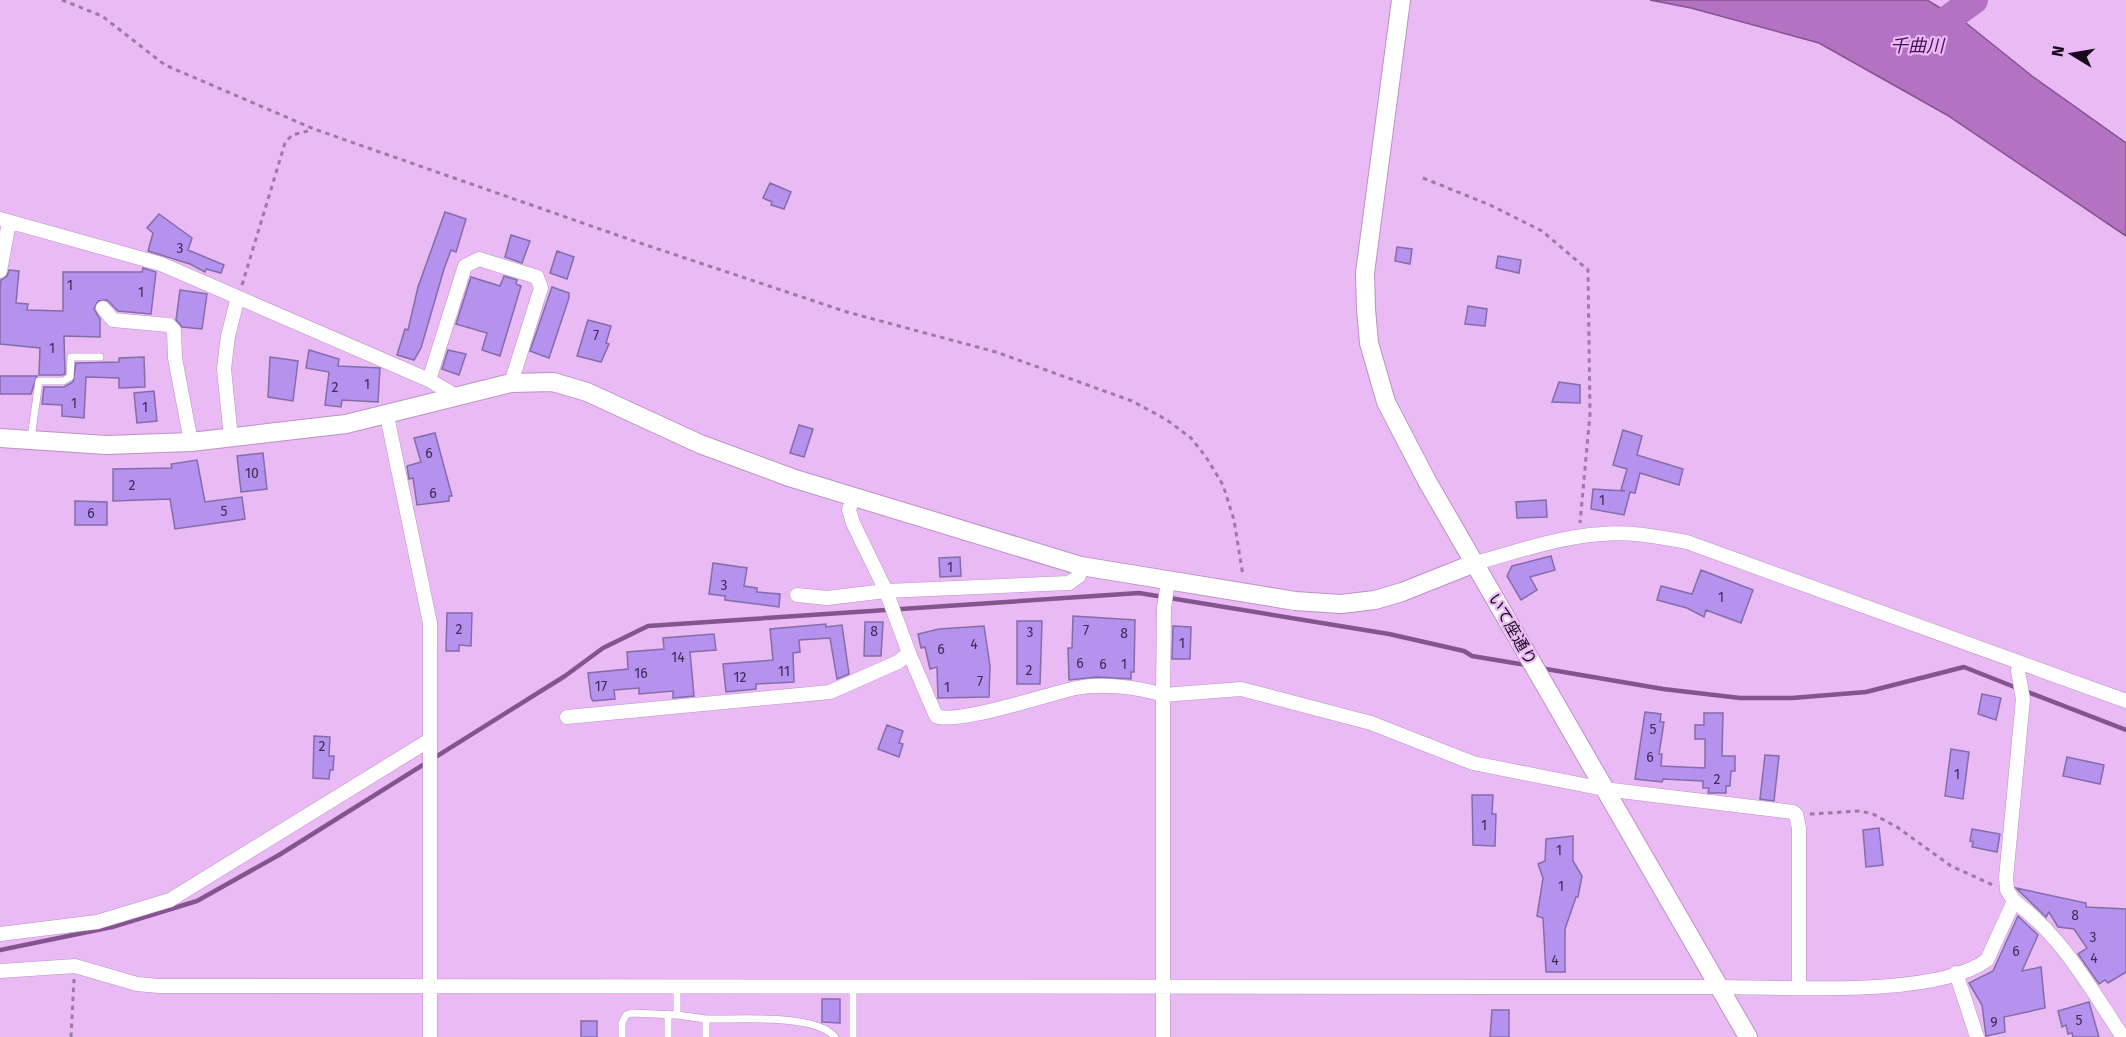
<svg xmlns="http://www.w3.org/2000/svg" width="2126" height="1037" font-family="'Fira Sans','Noto Sans JP',sans-serif">
<style>
.water{fill:#b473c2;stroke:#855390;stroke-width:1.5}
.lines{fill:none;stroke-linecap:round;stroke-linejoin:round}
.stream{stroke:#855390;stroke-width:4.5}
.river{stroke:#b473c2;stroke-width:28}
.building{fill:#b492ee;stroke:#836da9;stroke-width:1.5}
.service-casing{stroke:#bd90c7;stroke-width:8}
.minor-casing{stroke:#bd90c7;stroke-width:15}
.tertiary-casing{stroke:#bd90c7;stroke-width:20}
.path{stroke:#9d7aa5;stroke-width:3;stroke-dasharray:4.5 4.5;stroke-linecap:butt}
.service{stroke:#fff;stroke-width:7}
.minor{stroke:#fff;stroke-width:14}
.tertiary{stroke:#fff;stroke-width:18}
.labels{text-anchor:middle;stroke-width:4.5;stroke-linejoin:round;paint-order:stroke}
.number-label{font-size:14px;fill:#3f2a50}
.street-label{font-size:16px;fill:#18081c;stroke:#e9baf3}
.water-label{font-size:18px;font-style:italic;fill:#4a0c56;stroke:#e9baf3}
</style>
<rect width="100%" height="100%" fill="#e9baf3"/>
<path class="water" d="M1650,0H1927L1966,23L2032,76L2126,143V236L1947,115L1819,43L1691,8Z"/>
<g class="lines">
<path class="stream" d="M1540,668L1663,689L1740,698H1792L1866,692L1964,667L2017,688
M2025,691L2126,730
M0,950L112,927L197,901L279,855L565,676L603,648L648,626L1139,593L1389,634L1464,651L1472,656L1526,665"/>
<path class="river" d="M1922,38L1974,0"/>
</g>
<path class="building" d="M770,183L791,192L784,209L771,205L772,202L763,198Z
M445,212L466,219L456,252L451,250L444,269L421,348L414,360L397,355L405,329L408,330L418,287Z
M159,214L192,238L188,250L224,265L221,273L206,269L205,272L190,264L148,251L153,233L147,228Z
M511,235L530,241L522,263L505,257Z
M1397,247L1412,249L1410,264L1395,261Z
M557,251L574,257L567,279L550,273Z
M1498,256L1521,260L1519,273L1496,268Z
M143,268L156,272L151,314L118,311L107,300L98,301L94,309L100,319V337L64,336L65,374L62,375H39L40,348L0,344V288L1,280L7,276L9,270L19,271L16,303L28,304L27,310L63,311V272H142Z
M504,276L517,280L516,284L521,286L500,356L482,350L487,333L456,324L471,277L500,286Z
M552,287L569,293V298L549,358L530,351Z
M180,290L207,294L202,329L182,327L176,320Z
M1468,306L1487,309L1485,326L1465,324Z
M588,320L611,326L606,343L609,344L601,362L577,356Z
M309,350L339,359L338,366L380,368L378,402L342,400L341,407L325,405L329,372L306,368Z
M448,350L466,354L459,375L442,369Z
M144,357L145,387L119,388V378L86,377L84,418L62,416V405L42,404L44,387H64L73,382L76,363L119,362V358Z
M270,357L298,361L293,401L268,397Z
M0,376H37L31,394H0Z
M1559,382L1580,385V403L1552,402Z
M154,391L157,421L137,423L134,393Z
M799,425L813,429L804,457L790,453Z
M1623,430L1642,436L1637,455L1683,469L1679,485L1640,473L1635,493L1630,492L1624,515L1591,509L1593,489L1625,491L1621,490L1627,469L1613,465Z
M435,433L452,496H449V501L417,505L413,478L409,479L407,466L421,462L414,438Z
M263,453L267,489L241,492L237,456Z
M197,460L205,502L242,497L245,519L175,529L170,499L113,501V469L172,468L171,464Z
M1546,500L1547,517L1517,518L1516,502Z
M75,501L107,502V525H75Z
M1551,556L1555,570L1530,577L1537,590L1521,600L1507,576L1512,566Z
M960,557L961,576L940,577L939,558Z
M713,563L747,568L744,586L757,588V592L780,594L779,607L725,600V596L709,594Z
M1701,570L1753,590L1741,623L1706,610L1704,617L1687,608L1657,600L1661,586L1692,594Z
M447,613H472L471,646L459,645V651H446Z
M1073,616L1135,620L1134,672H1131V679L1097,677L1069,680L1068,648H1072Z
M1017,621H1042L1040,684H1017Z
M865,622H883L881,656H864Z
M826,624V627L842,625L849,674L837,679L830,638L799,640L800,652L793,653L794,682L756,684V689L726,692L723,664L773,660L770,629Z
M984,626L990,666L989,697L938,698L937,667L930,669L925,647L921,648L918,634L939,629Z
M1173,626L1191,627L1190,659H1172Z
M714,634L716,650L690,652L694,696L673,698V691L639,694V688L614,690L615,699L593,701L591,698L588,673L628,669L627,652L664,649L663,638Z
M1982,694L2001,698L1996,720L1978,714Z
M1645,712L1661,714L1660,722H1664L1659,754H1662L1661,766L1705,768V739H1695V725H1704V713H1723L1722,756H1735V771H1731L1730,786H1726V793H1708L1709,788H1703V781L1663,779L1662,782L1635,779Z
M887,725L903,731L899,743L903,744L899,757L878,749Z
M314,736L330,737L329,756H334L333,770H330L329,779L313,778Z
M1951,749L1969,752L1963,799L1945,796Z
M1765,755L1779,756L1774,801L1760,799Z
M2067,757L2104,765L2100,784L2063,776Z
M1472,795H1493L1492,814H1496L1495,846L1473,845Z
M1879,828L1883,865L1866,867L1863,830Z
M1972,829L2000,834L1997,852L1972,847L1973,842L1970,841Z
M1573,836V861L1582,876L1578,897H1576L1565,929V972H1546L1543,918L1537,916L1543,878L1538,864L1545,861L1546,839Z
M2016,888L2086,903V907L2126,909V972L2108,983L2105,980L2099,984L2078,954L2087,948L2074,929L2058,927L2049,912L2046,917Z
M2018,916L2038,935L2022,971L2041,967L2045,1008L2004,1017L2005,1032L1986,1036L1982,1005L1969,983L1993,971Z
M822,999H840V1023L822,1022Z
M2089,1002L2099,1037H2073L2072,1033L2068,1034L2066,1025L2062,1027L2058,1011Z
M1492,1010H1509V1037H1490Z
M581,1021H597V1037H581Z"/>
<g class="lines">
<defs>
<path id="service" d="M31,438L39,381H63L70,377L71,357H100
M853,987V1037
M677,1015L706,1019V1037
M706,1019C737,1020 814,1013 835,1037
M622,1037V1023L626,1015L632,1013L677,1015V987
M668,1037V1014"/>
<path id="minor" d="M0,219L161,264L429,380L456,396
M0,271L9,222
M103,308L113,320L169,325L174,330L175,358L191,442
M429,380L465,266L479,259L537,277L541,288L511,383
M387,416L430,623V1037
M231,438L224,369L228,336L238,297
M853,498L849,510L853,523L886,591L909,653L936,716C957,725 1048,694 1076,688C1102,683 1138,687 1163,695L1241,689L1371,723L1473,763L1604,789L1793,812L1796,814L1799,828V987
M1475,563C1516,552 1558,537 1601,534C1630,531 1659,537 1687,542L2126,701
M797,595L827,598L886,591L1069,583L1079,576L1081,566
M567,717L830,692L898,662L909,653
M2014,901C2062,936 2090,988 2123,1037
M0,934L97,922L170,900L428,741
M0,971L75,966L137,984L159,986L1719,987C1784,987 1936,998 1987,960L2014,901L2007,890L2006,878L2023,699L2018,671L2020,664
M1956,973L1977,1037
M1163,1037V695L1164,608L1168,581"/>
<path id="tertiary" d="M1401,0L1365,273L1366,309L1369,343L1386,402L1427,481L1748,1037
M0,438L106,445L191,442L346,424L511,383L553,382L587,392L700,444L792,478L1081,566L1295,601L1341,604L1375,600L1402,592L1475,563"/>
</defs>
<use href="#service" class="service-casing"/>
<use href="#minor" class="minor-casing"/>
<use href="#tertiary" class="tertiary-casing"/>
<path class="path" d="M62,0L102,16L165,65L314,129L637,242L847,312L996,352L1132,401L1167,420L1191,438L1206,457L1223,485L1234,520L1243,576
M1423,178L1490,205L1542,231L1588,270L1590,414L1580,523
M242,285L285,143L292,135L312,130
M1810,814L1860,811L1873,814L1897,827L1951,866L1993,885
M71,1037L74,979"/>
<use href="#service" class="service"/>
<use href="#minor" class="minor"/>
<use href="#tertiary" class="tertiary"/>
</g>
<g class="labels">
<g class="number-label">
<text x="180" y="253">3</text>
<text x="70" y="290">1</text>
<text x="141" y="297">1</text>
<text x="596" y="340">7</text>
<text x="52" y="353">1</text>
<text x="367" y="389">1</text>
<text x="335" y="392">2</text>
<text x="74" y="408">1</text>
<text x="145" y="412">1</text>
<text x="429" y="458">6</text>
<text x="252" y="478">10</text>
<text x="132" y="490">2</text>
<text x="433" y="498">6</text>
<text x="1602" y="505">1</text>
<text x="224" y="516">5</text>
<text x="91" y="518">6</text>
<text x="950" y="572">1</text>
<text x="724" y="590">3</text>
<text x="1721" y="602">1</text>
<text x="459" y="634">2</text>
<text x="1086" y="635">7</text>
<text x="874" y="636">8</text>
<text x="1030" y="637">3</text>
<text x="1124" y="638">8</text>
<text x="1182" y="648">1</text>
<text x="974" y="649">4</text>
<text x="941" y="654">6</text>
<text x="678" y="662">14</text>
<text x="1080" y="668">6</text>
<text x="1103" y="669">6</text>
<text x="1124" y="669">1</text>
<text x="1029" y="675">2</text>
<text x="784" y="676">11</text>
<text x="641" y="678">16</text>
<text x="740" y="682">12</text>
<text x="980" y="686">7</text>
<text x="601" y="691">17</text>
<text x="947" y="692">1</text>
<text x="1653" y="734">5</text>
<text x="322" y="751">2</text>
<text x="1650" y="762">6</text>
<text x="1957" y="779">1</text>
<text x="1717" y="784">2</text>
<text x="1484" y="830">1</text>
<text x="1559" y="855">1</text>
<text x="1561" y="891">1</text>
<text x="2075" y="920">8</text>
<text x="2093" y="942">3</text>
<text x="2016" y="956">6</text>
<text x="2094" y="963">4</text>
<text x="1555" y="965">4</text>
<text x="2079" y="1025">5</text>
<text x="1994" y="1027">9</text>
</g>
<g class="street-label">
<text transform="translate(1513 629) rotate(60)" y="6">いて座通り</text>
</g>
<g class="water-label">
<text x="1917" y="52">千曲川</text>
</g>
</g>
<g transform="translate(2072 54) rotate(281)" stroke="#e9baf3" stroke-width="4.5" paint-order="stroke">
<path d="M0-4.5L10 22L0 15L-10 22Z" fill="#18081c"/>
<text y="-9" font-size="16" font-weight="bold" text-anchor="middle" fill="#18081c">N</text>
</g>
</svg>
